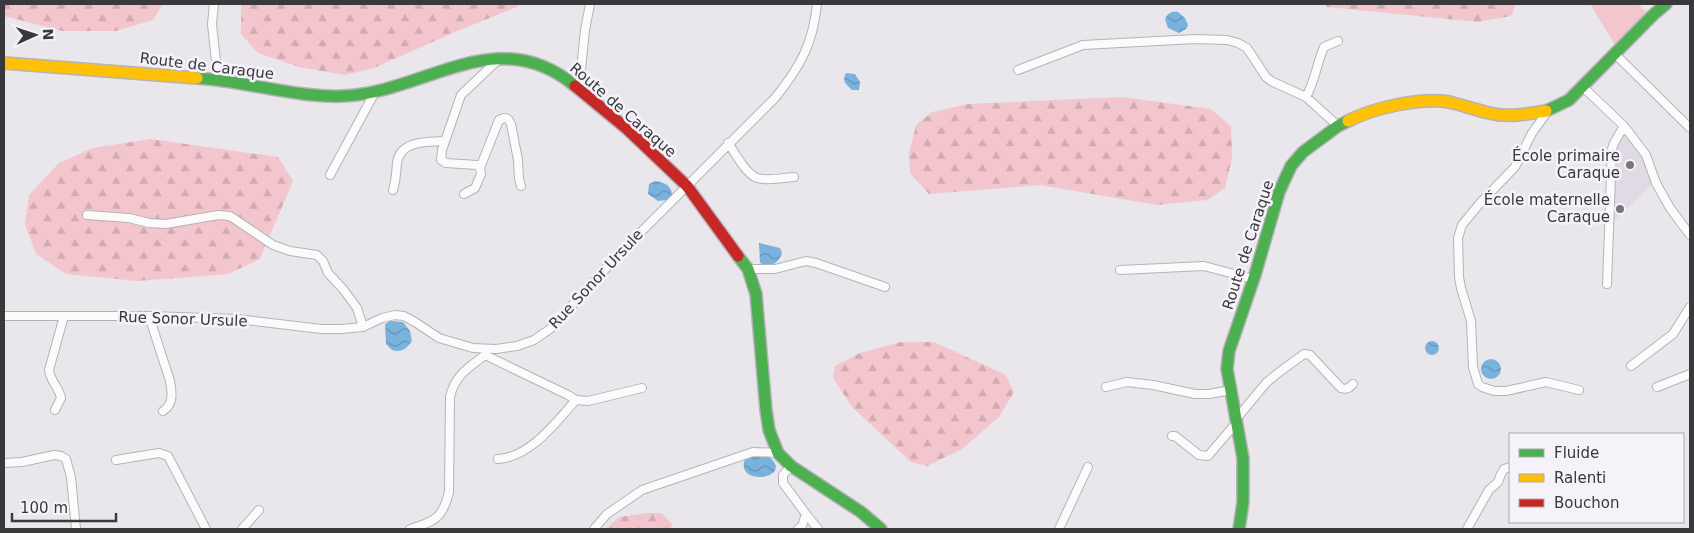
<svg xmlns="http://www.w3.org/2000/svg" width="1694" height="533" font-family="'DejaVu Sans',sans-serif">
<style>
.built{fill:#dfdae4}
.forest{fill:url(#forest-firs)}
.park{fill:#f3c6cd}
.water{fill:url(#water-waves)}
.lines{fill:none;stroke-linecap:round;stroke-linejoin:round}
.street-casing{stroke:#b5b3b7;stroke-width:10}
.fast-casing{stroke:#b5b3b7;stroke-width:14}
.slow-casing{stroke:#b5b3b7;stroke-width:14}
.jam-casing{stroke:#b5b3b7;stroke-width:14}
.street{stroke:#fcfbfc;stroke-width:8}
.fast{stroke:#4caf50;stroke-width:11}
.slow{stroke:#ffc107;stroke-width:11}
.jam{stroke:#c62828;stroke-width:11}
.poi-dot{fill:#777579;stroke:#f6f2fa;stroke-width:2}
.labels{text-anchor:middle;stroke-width:5;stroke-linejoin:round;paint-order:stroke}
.street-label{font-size:15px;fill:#39383b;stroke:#f6f2fa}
.poi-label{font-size:15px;fill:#39383b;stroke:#f6f2fa;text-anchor:end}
</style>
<defs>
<pattern id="forest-firs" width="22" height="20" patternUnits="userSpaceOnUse" patternTransform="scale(1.25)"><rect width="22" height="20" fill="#f3c6cd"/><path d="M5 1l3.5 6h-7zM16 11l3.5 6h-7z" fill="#d1abb1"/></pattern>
<pattern id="water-waves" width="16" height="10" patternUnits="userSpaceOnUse" patternTransform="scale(1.25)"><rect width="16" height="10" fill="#7ab2de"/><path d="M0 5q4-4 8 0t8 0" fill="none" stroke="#6592b5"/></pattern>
</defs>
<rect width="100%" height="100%" fill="#e9e7eb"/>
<path class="built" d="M1624,131L1639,149L1652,184L1613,222L1617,141Z"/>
<path class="forest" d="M4,4H163L153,20L116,31H62L4,16Z
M241,4H518L517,7L455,32L374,68L345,75L299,67L258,53L241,34Z
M1326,4H1516L1511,16L1478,22L1327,7Z
M1122,97L1211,109L1231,126L1232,158L1225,188L1207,200L1157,205L1040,185L929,194L910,173L909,153L916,125L932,112L968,104Z
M151,139L278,157L293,181L260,259L228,274L137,281L66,274L36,254L25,224L29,195L59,163L93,148Z
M901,342H934L1006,375L1014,392L999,417L962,449L927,466L911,462L852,407L833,378L835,366L860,353Z
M646,513H662L673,525L670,529H606L619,517Z"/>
<path class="park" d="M1590,4H1638L1648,14L1617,48Z"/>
<path class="water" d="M1178,12L1185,18L1188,25L1186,29L1179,33L1168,28L1165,19C1168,13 1171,11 1178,12Z
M846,73L855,74L860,82L859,90H852L845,83L844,78Z
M655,181C664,182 673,186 672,197L667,200L658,201L648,194L649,184Z
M759,243L780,248L782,253C779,263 770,269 760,263Z
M390,321L403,322L410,331L412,341C406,349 402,353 392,350L386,344L385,324Z
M1425 348a7 7 0 1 1 14 0a7 7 0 1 1-14 0Z
M1481 369a10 10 0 1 1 20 0a10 10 0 1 1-20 0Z
M753,455C761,456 769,454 774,462C786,480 735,485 745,459Z"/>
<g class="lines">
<defs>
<path id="street" d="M214,4L212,24L218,80
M1615,54L1690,128
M1018,70L1083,45L1195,39L1227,40L1238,43L1247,48L1266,77L1271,81L1306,97C1315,81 1317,63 1324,47L1338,41
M1583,87L1624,126L1646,155L1656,183L1670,208L1690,235
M579,89L585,30L590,4
M1306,97L1338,126
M1548,111L1532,133L1515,167L1481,202L1462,225L1458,238L1459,277L1461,288L1471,321L1473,367L1478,384L1482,387L1494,391H1506L1546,382L1579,390
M728,143C736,154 745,173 757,178C768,181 783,178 794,177
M480,168L499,120L504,118L508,119L511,124L518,160L519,179L521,186
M330,175L375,92
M393,190C396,181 396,173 397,163C400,140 428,142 445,141
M464,194L475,188L481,174L480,168L477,165L446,163L441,160L442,150L461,95L499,59
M87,215L129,218L149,223L166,224L218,215L230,216L273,245L290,251L317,255L323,261L328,273L343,289L357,308L363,327
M748,269H775L806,261L816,263L885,287
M1120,270L1204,266L1253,279
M1607,284L1612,149L1614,143L1624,126
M4,316H149L237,319L321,329H341L363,327L382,318L395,315L404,316L415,322L439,338L473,348L496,349L517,346L534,340L550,329L622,251L775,98C800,67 813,44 817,4
M149,316L170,381C172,393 174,404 163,411
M485,355L568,395L576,400L588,401L642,388
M1631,366L1673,334L1690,307
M1106,387L1127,382L1153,385L1195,394H1209L1231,390
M1657,387L1690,374
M55,410L61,398C59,387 50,381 49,370L64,316
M1237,418L1266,383L1278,373L1304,354L1310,355L1341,388C1347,390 1349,388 1353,384
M1172,436H1175L1199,455L1208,456L1237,422
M498,459C531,457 556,422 576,400
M116,460L159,453L168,456L206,529
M4,463L22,462L54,455L61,456L66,459L71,477L76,529
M791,466L783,475V483L806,514L802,526L798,529
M806,514L818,529
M242,529L259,510
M410,529C434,522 443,518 449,492L450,397C455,375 468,368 485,355
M594,529L607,514L642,490L753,452L778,453
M1059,529L1088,467
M1467,529L1489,490L1498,482L1501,474L1504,469L1510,467"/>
<path id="fast" d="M197,78C247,81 294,98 344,96C426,92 497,21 575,86
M1546,111L1569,100L1653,15L1666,4
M738,256L748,269L756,294L766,410L769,430L778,453L791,466L861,512L881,529
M1239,529L1243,502V458L1227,369L1229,351L1255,275L1279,192L1291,166L1303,152L1338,126L1348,121"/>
<path id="slow" d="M4,63L197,78
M1348,121C1373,108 1421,97 1449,102C1462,105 1476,110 1489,113C1508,118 1527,114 1546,111"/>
<path id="jam" d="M575,86L626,128L687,186L738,256"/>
</defs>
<use href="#street" class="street-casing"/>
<use href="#fast" class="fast-casing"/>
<use href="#slow" class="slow-casing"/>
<use href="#jam" class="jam-casing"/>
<use href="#street" class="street"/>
<use href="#fast" class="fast"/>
<use href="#slow" class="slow"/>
<use href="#jam" class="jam"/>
</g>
<g class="poi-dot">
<circle cx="1630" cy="165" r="5"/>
<circle cx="1620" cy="209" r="5"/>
</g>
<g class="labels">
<g class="street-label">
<text transform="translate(207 66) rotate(7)" y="5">Route de Caraque</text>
<text transform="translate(623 110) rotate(41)" y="5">Route de Caraque</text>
<text transform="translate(1248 245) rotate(-72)" y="5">Route de Caraque</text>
<text transform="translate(596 279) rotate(-47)" y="5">Rue Sonor Ursule</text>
<text transform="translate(183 319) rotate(2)" y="5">Rue Sonor Ursule</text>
</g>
<g class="poi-label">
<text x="1620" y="161">École primaire<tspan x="1620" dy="17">Caraque</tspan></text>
<text x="1610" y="205">École maternelle<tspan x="1610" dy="17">Caraque</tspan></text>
</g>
</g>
<rect width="1694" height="533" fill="none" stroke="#39383b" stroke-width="10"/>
<rect x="1509" y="433" width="175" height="90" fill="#f6f2fa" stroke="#aaa8ae"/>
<rect x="1519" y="449" width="25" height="8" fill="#4caf50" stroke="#aaa8ae"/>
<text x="1554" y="458" font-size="15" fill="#39383b">Fluide</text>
<rect x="1519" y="474" width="25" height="8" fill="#ffc107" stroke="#aaa8ae"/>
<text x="1554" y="483" font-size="15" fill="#39383b">Ralenti</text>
<rect x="1519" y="499" width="25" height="8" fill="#c62828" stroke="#aaa8ae"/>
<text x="1554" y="508" font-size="15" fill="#39383b">Bouchon</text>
<g transform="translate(35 35) rotate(87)" stroke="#f6f2fa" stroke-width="4" paint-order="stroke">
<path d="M0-4L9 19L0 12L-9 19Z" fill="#39383b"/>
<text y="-8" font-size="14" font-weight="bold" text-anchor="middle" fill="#39383b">N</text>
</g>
<path d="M12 513v8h104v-8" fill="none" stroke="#39383b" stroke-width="2.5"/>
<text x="20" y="513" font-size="15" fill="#39383b" stroke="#f6f2fa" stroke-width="4" paint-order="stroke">100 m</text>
</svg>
